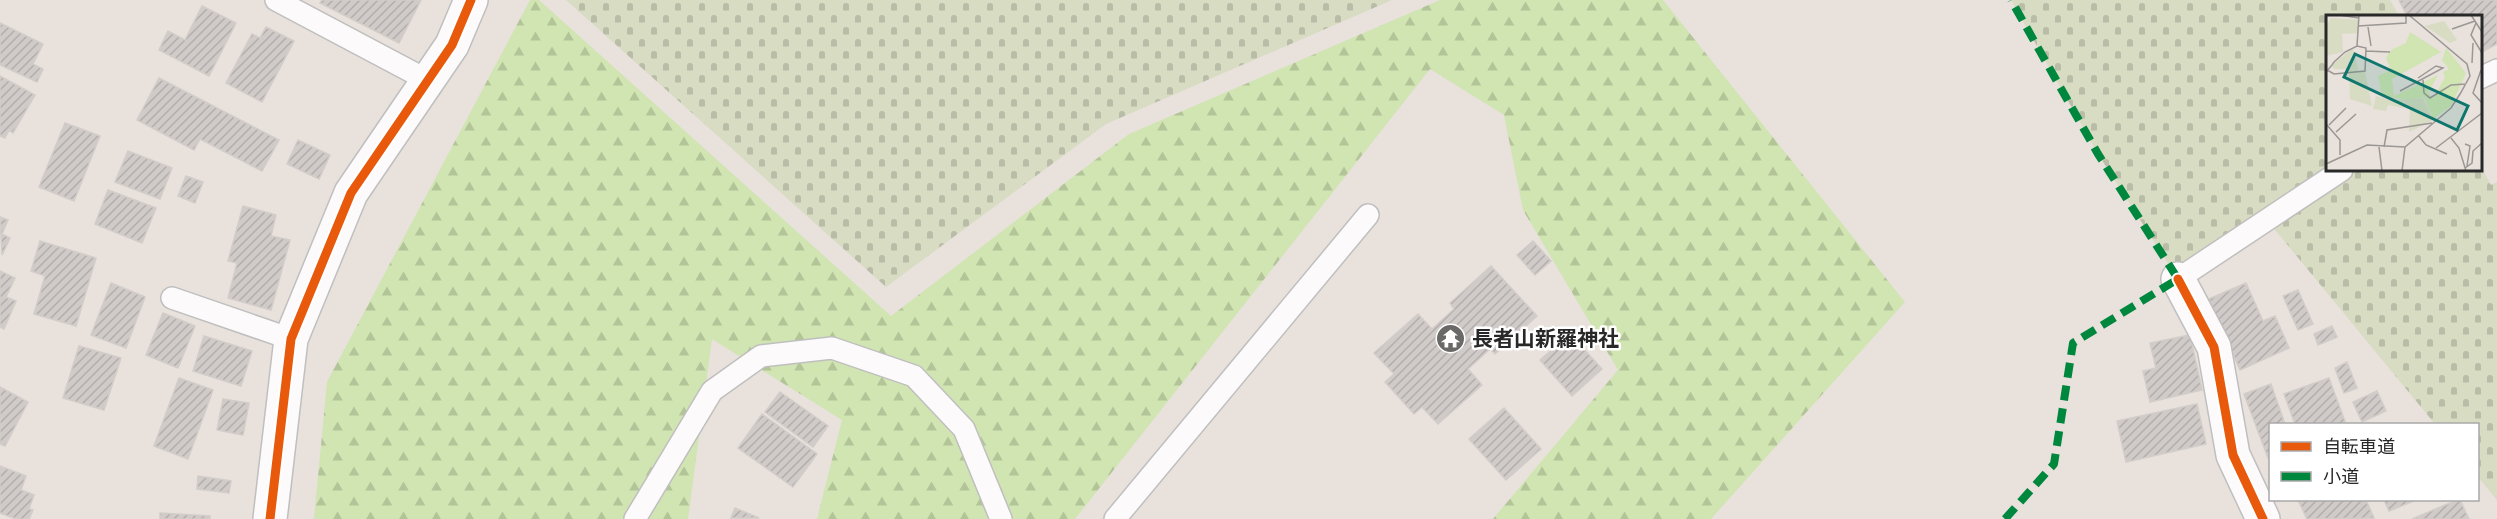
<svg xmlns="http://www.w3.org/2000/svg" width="2497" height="519" font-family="'Varela Round','Noto Sans JP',sans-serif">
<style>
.forest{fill:url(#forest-firs)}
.cemetery{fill:url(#cemetery-stones)}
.building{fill:url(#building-hatch);stroke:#d2cdc9;stroke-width:1.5}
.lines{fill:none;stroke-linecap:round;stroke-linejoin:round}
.lane-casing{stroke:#c0bfbf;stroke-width:24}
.street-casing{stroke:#c0bfbf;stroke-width:36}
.lane{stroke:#fcfafa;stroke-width:21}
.street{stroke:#fcfafa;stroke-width:33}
.quiet{stroke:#00873e;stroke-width:8;stroke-dasharray:15 8;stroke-linecap:butt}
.cycleway-casing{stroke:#fff;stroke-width:13}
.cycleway{stroke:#e8590c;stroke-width:9}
.labels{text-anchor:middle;stroke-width:5;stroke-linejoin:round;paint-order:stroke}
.poi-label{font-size:21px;font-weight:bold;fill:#282828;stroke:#fff;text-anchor:start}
.inset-road{fill:none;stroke:#9b9794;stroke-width:1.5}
.view{fill:#0f766e;fill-opacity:0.15;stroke:#0f766e;stroke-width:3}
.inset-edge{fill:none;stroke:#282828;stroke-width:3}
</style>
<defs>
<pattern id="forest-firs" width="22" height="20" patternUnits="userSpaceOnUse" patternTransform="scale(1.5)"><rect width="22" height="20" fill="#d0e5b2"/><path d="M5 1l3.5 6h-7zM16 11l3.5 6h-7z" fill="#b3c499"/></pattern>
<pattern id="cemetery-stones" width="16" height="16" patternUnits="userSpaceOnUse" patternTransform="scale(1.5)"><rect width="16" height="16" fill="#d8dcc2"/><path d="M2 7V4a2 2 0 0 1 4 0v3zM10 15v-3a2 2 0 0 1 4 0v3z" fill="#b9bda7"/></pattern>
<pattern id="building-hatch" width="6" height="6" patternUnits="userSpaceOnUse" patternTransform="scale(1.5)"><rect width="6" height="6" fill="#d0cbc8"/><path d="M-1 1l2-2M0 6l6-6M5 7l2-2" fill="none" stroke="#b3aeac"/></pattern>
</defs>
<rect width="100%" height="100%" fill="#e8e1dc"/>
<path class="forest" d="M530,0H539L891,316L1129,134L1440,0H1663L1905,302L1711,519H1493L1618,370L1523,210L1504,115L1430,69L1075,519H817L842,420L712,339L688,519H314L327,382Z"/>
<path class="cemetery" d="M566,0H1392L1106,124L886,287Z
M2011,0H2390L2399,16H2328V170H2480L2481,167L2491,185L2497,182V500L2478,477V424H2435L2267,220L2178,279L2098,154Z"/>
<path class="building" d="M322,0H421L399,43L320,3Z
M2399,0H2497V44L2480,53V16H2407Z
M202,6L236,23L209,76L159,50L168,31L185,40Z
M0,23L43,44L33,64L43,69L37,82L0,65Z
M266,27L294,41L262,102L226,83L252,34L260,38Z
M0,76L35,95L13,133L9,130L5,138L0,136Z
M159,78L279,140L262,171L200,139L194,150L137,120Z
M65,123L100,136L74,201L39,187Z
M298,140L330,155L319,179L287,164Z
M128,151L172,168L160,199L115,182Z
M186,176L203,182L195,203L178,196Z
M108,190L156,208L142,243L95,224Z
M243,206L276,215L271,236L290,240L271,310L228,298L237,263L228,261Z
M0,217L8,220L2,234L10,238L2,255Z
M40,241L96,258L76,326L34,314L45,276L31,271Z
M1533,241L1551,261L1535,275L1517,255Z
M1491,266L1537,316L1495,354L1490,349L1468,369L1482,385L1438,424L1422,407L1414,414L1385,382L1394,374L1374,353L1418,314L1432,329L1454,309L1450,303Z
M0,271L15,278L6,297L16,301L4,329L0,327Z
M111,283L145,297L126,348L91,335Z
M2246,283L2263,321L2275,316L2289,348L2240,370L2209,299Z
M2298,290L2313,324L2298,330L2283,296Z
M163,313L195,326L178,368L146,355Z
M2332,326L2337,337L2318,345L2314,334Z
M1570,334L1602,369L1572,396L1540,360Z
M2190,335L2202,390L2150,402L2143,371L2156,368L2150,343Z
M204,336L252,351L241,386L193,371Z
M79,346L121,358L104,410L63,398Z
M2347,362L2357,388L2344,393L2335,368Z
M179,378L213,390L188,459L154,446Z
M2329,378L2346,424H2295L2284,394Z
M2271,384L2285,424H2270V457L2268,458L2244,394Z
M0,387L28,402L5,446L0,444Z
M2377,391L2386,411L2362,422L2353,402Z
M780,392L828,426L813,447L765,412Z
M223,399L249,403L243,435L217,430Z
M2197,404L2206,444L2126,462L2117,421Z
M1504,408L1541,449L1506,480L1469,439Z
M762,414L817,454L793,487L738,448Z
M0,466L26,476L21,490L34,495L29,509L33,510L29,519H16L0,513Z
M198,476L231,481L229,493L197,489Z
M2298,500H2366L2374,518L2307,519Z
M2384,500H2416L2389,511Z
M2457,500H2460L2469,519H2412Z
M735,508L759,518H731Z
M160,513L210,516V519H160Z"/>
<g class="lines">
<defs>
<path id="lane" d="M276,0L427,80
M2480,78L2497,70
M2178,279L2342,170
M172,298L291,339
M635,519L712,391L761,356L832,348L914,376L964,429L1001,519
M1115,519L1368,215"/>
<path id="street" d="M2178,279L2214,347L2233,455L2263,519
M270,519L291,339L351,193L452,45L471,0"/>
</defs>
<use href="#lane" class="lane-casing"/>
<use href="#street" class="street-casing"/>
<use href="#lane" class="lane"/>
<use href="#street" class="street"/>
<path class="quiet" d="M2005,519L2054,464L2073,343L2178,279L2098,154L2011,0"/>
<defs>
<path id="cycleway" d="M2178,279L2214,347L2233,455L2263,519
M270,519L291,339L351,193L452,45L471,0"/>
</defs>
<use href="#cycleway" class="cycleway-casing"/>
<use href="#cycleway" class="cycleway"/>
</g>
<defs>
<symbol id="temple-disc" viewBox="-11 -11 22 22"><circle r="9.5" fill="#6b6967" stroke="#fff"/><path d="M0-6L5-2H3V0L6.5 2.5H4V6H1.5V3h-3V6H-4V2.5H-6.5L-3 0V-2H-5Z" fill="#fff"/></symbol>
</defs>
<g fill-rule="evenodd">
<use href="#temple-disc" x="1434" y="322" width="33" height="33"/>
</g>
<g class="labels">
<g class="poi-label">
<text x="1472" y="346">長者山新羅神社</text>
</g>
</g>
<g transform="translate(2326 15)">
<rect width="156" height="156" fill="#e8e1dc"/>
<path d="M84,17L115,37L66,64L68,81L112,60L102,78L107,84L119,62L117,57L123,54L116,45L120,33L140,58L125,91L107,104L98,82L83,85L56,81L52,61L65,55L60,43L65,35L80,28Z" fill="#d0e5b2"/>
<path d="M5,3L33,5L32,18L16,19L17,37L0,41V12ZM118,6L131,25L124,28L99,11ZM27,33L33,57L39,56L46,91L24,84L23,54H8L6,50ZM50,81L64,85L97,83L107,105L83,117L84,94L62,90L60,96L47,94Z" fill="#d8dcc2"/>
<path class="inset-road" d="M13,0L33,3M145,0L156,17M150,8L145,20L156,38M32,11L80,8V0M42,12L45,31M126,14L149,6M31,31L33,0M40,36L64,37M146,48L147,28M155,55L147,78L156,88M0,57L6,50L8,47L19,37L31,31L40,33L39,56L8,59L1,55M97,65L98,78L104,83L125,70L140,69M74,76L117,53L110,51L92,63M0,109L14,125V140M3,110L20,93M10,117L30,99M92,120L100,130L121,139M125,123L133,133L140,156M139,129L144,131L141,151M53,132L56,156M58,132L61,115L106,108M110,133L156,98M0,149L41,130L79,132L125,93L134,79L144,61L141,49L83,0M139,153L146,148L147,136L156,128M76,156L79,132"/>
<path class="view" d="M29,39L142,91L131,115L18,62Z"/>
<rect width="156" height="156" class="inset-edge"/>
</g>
<rect x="2269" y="423" width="210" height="78" fill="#ffffff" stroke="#a9a9a9" stroke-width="1.5"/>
<rect x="2281" y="442" width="30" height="9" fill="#e8590c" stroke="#a9a9a9" stroke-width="1.5"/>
<text x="2323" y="453" font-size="18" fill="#282828">自転車道</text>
<rect x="2281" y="472" width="30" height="9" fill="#00873e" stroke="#a9a9a9" stroke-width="1.5"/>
<text x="2323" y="483" font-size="18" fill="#282828">小道</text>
</svg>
